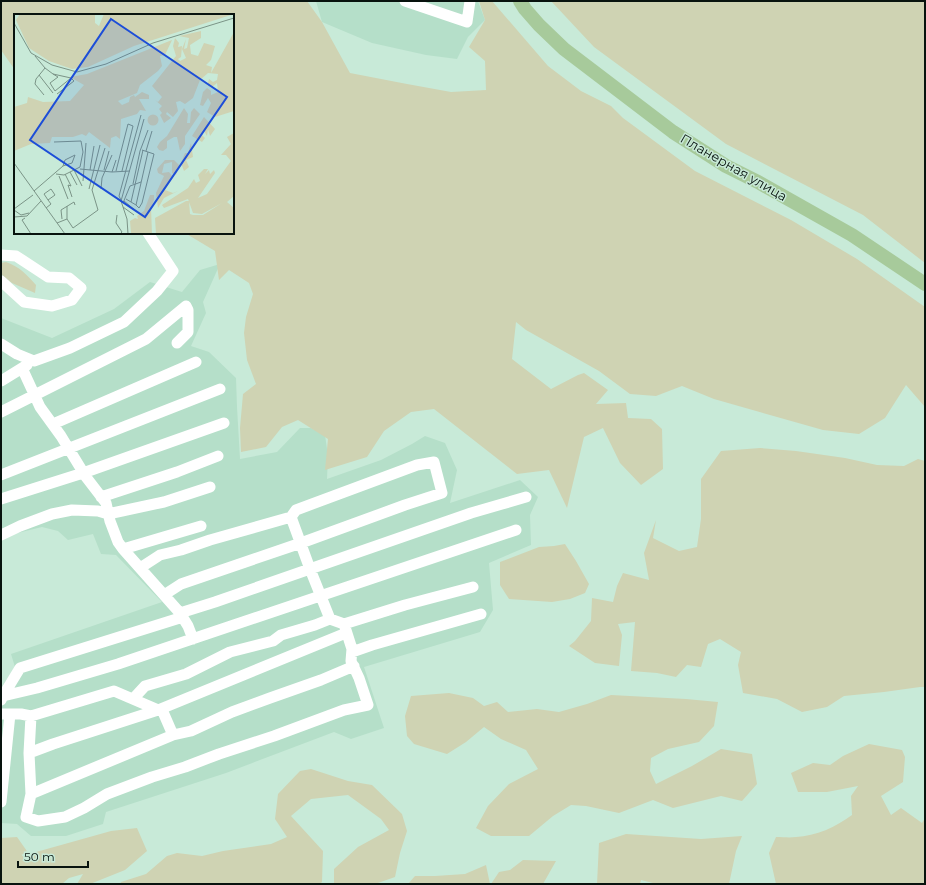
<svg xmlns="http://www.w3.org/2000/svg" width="926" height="885" font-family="Montserrat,sans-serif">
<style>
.built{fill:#b5dfc9}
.green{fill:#cfd3b3}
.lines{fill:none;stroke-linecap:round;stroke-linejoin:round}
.minor{stroke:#fff;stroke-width:11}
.major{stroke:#a7ca9b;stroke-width:14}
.labels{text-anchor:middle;stroke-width:3;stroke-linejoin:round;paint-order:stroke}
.street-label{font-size:13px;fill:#08130e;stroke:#c8ead8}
.inset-road{fill:none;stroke:#7b9487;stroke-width:1}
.view{fill:#1d4ed8;fill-opacity:0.15;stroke:#1d4ed8;stroke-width:2}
.inset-edge{fill:none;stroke:#08130e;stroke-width:2}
</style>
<rect width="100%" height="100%" fill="#c8ead8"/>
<path class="built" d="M316,1H478L485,20L468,37L457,59L426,55L372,43L322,22Z
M220,264L203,302L206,313L191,346L209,352L236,378L237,407L240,459L277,452L300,428H311L325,435L328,456L327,479L381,460L412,444L425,436L445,443L457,470L450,503L520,480L538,497L530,515L531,545L489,563L493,610L480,632L364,667L384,728L351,739L334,732L226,773L106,812L103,824L66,836H31L17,824L1,823V688L15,667L11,654L162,602L116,555L101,554L93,534L68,540L58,531L42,527L1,537V318L52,338L114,309L150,282L182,292L200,270Z"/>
<path class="green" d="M1,1H307L322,22L350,73L407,84L451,92L486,90L485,61L469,47L485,20L479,1H492L548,66L581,91L611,106L623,118L695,171L791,220L857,259L925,307V407L906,385L885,418L859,434L823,430L714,399L682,386L656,396L630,394L599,371L526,330L516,322L512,359L551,389L578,375L584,373L608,390L596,404L626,403L628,418L651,419L662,429L663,469L641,485L620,463L603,428L584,437L567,508L549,470L517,474L434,409L411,412L384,431L367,457L325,470L328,439L298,420L282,427L266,447L241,452L240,428L243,394L256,384L247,360L244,333L246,317L253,294L249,283L229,270L219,280L215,251L185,233H233V15H15V70L1,50Z
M551,1H925V263L863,215L726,144L594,47Z
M6,262C20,267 26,274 36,285L35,293L12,283L1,274V263Z
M760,448L796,451L845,458L877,465L904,466L918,459L925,461V687H920L884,692L844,696L827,707L802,712L777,699L743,693L738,665L741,652L720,639L708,644L701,667L687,665L676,677L657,673L631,671L635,622L618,624L622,635L619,666L595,663L569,646L575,641L591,621L592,598L613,602L617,586L623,573L649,580L644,553L656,520L653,538L679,551L697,547L701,519V479L721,451Z
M565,544L576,561L589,584L585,593L570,599L552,602L509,599L500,585V562L539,547L554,546Z
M449,693L473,698L484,706L497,702L508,712L537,709L559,712L587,704L611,695L686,699L718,702L714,726L699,742L668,749L651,758L650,771L656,784L692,766L721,749L752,754L757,784L742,801L721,796L673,808L653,800L619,813L586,806L571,805L553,816L529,836H491L476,828L488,806L509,784L538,769L526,750L501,739L484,727L466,742L447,754L414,744L407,736L405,716L411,696Z
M869,744L902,750L905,757L903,782L881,796L891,815L901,808L922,823L925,818V884H776L769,853L776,837C783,837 789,838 796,837C816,836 836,827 852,815L851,796L858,786L827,792H798L791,773L813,763L830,765L843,756Z
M311,769L348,781L372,785L402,814L407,831L400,853L395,877L375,884H334V869L358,847L389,830L381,819L348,795L311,799L291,816L323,851L322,882L320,884H120L121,882L146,874L167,856L177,853L202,856L223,851L271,844L287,837L275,819L278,794L300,771Z
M137,828L147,851L125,870L90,884H77L83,874L69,878L62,884H1V838L17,837L29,854L111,831Z
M626,834L701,839L742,836L736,851L729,884H657L641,880L640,884H597L599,843Z
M523,860L556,861L543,884H491L499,872L510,870Z
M486,865L490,884H408L415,876H435L465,874Z"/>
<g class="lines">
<path class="minor" d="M405,1L467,22L470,1
M1,255L16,256L48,277L69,278L81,288L72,300L52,306L24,302L1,281
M1,344L17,354L34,361L70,348L124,322L157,291L173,271L148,233
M22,368L40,407L61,436L86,477L106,503L110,521L118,542L123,549L201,526
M1,381L27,365
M1,412L146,339L186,306L188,310V332L177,343
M53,424L196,362
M1,475L220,389
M101,497L177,472L218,456
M1,499L83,473L224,423
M291,517L310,569L330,619
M1,535L20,526L52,514L72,510L98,511L108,514L164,502L210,487
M123,549L180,613L188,626L193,639
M140,568L160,555L181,550L210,540L291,517L296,510L417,465L434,462L442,493L405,505L301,543L181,584L164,595
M180,613L215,602L471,513L526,497
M352,652L372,645L481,614
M3,696L20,668L183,617
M133,699L145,686L186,674L230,652L273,641L281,635L315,625L330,619L344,624L405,605L473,587
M1,700L3,696L37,688L118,664L516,530
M1,714H21L31,716L114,691L163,712L173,735
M31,716L29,753L31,794L173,735L191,731L232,712L270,698L321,680L354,666
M29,753L53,744L158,710L346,633
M31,794L26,817L38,821L65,817L84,808L107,794L152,777L185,767L219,754L274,736L344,710L368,705L359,678L351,661L352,649L344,624
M1,802L10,714"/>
<path class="major" d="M520,1L525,9L539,25L564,49L673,132L726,166L758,182L852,235L925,284"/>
</g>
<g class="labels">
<g class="street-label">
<text transform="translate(734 167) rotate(30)" y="5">Планерная улица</text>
</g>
</g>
<g transform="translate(14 14)">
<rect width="220" height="220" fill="#c8ead8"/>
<path d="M6,0H81V9L85,12L90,0H220L120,32L74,53L58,55L35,47L15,34L2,6ZM187,17V24L176,31L177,40L184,42L190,29L201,32L197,46L192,51L198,53L197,59L220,18V97L201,103L193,98L197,89L194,84L189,92L186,91L189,78L193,74L197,77V81L204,78L203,69L198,73L194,72V69L195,65L199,68L203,66L204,60L194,59L186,66L179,84L171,90L166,87L162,88L164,97L159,103L153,98L152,100L157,104L150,109L146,101L148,99L145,95L148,92L141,86L144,88L148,83L138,72L162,42L159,32L161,24L165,29L164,33L168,32L167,43L164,45L166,47L172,44L168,35L172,25L170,35L173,34L175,24L165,22ZM158,26L151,41L146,42L148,52L144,57L126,71L123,79L104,87L108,91L115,88L116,83L120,81L121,83L128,78L135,81V85H125L132,97L126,96L123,100L107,105L106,125L102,122L97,124L96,134L75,118L72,122L68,120L59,123H38L36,129L17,130L0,137V93L13,89L14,83L29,88L56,87L70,71L56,63L73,60ZM170,94L174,100L173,109H176L177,98L180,94L186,100L171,122V130L166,137L163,123H160L153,127V134L149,137L145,136L143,133L146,128L153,122ZM133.5 106a5.5 5.5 0 1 1 11 0a5.5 5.5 0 1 1-11 0ZM190,103L201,115L196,122L194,115L193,122L190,117L187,120L191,124L188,128L178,122ZM220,119V182L213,188L220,194V220H142L141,204L172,187H175L176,200L179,201H189L208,189L188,200L179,199L174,185L150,194L148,191L174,174L180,165L182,169L186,167L184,161L190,155H194L191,160L195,156L196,160L200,156L201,159L184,184L193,180L217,147L212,141H207L217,130L213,123ZM177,129L179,143L172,146L175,153L170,157L167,149L171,139H174ZM151,146H160L165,151L162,161L158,159V148L150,150L148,159L155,158L159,163L151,176L159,179L164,177L150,184L144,194L142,179L150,162L144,159L143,155ZM136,181H140V186L137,194L138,220L117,219L116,207L121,204L124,205L123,202L130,197Z" fill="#cfd3b3"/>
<path class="inset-road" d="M0,9L17,39L38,51L63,58L92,50L139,29L220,4M21,42L31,54L22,65L21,70L30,81M31,54L39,60L44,63L36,69L41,77L57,64L39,60M25,61L39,79M43,80L60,67L57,64M40,128L67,127L69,138L66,153L50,161L42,160M132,137L138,117M0,149L51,220M66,155L98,158L102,146M60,156L68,172M76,156L80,132M90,156L95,137M112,156L127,101M102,157L114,110L119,112L108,157M56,158L63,171M98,158L116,157M51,160L57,172L54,171L58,183M45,162L54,185M69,167L72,129M119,170L126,137L134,116M75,175L86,131M87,175L88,164L98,141M20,177L49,152L58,149L61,141L51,146L49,152M112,185L122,191L134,138M107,186L105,182L112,156M110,187L122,197M117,188L129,136M109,189L116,172L127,168M122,191L125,194L128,189L140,140L128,136M109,193L120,201M32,194L37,190L34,186L30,180L37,175L41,181L34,186M0,195L19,181M0,196L7,201L15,199M103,201L102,209L108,218L106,220M0,203L13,202L27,187M11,204L8,206L17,220M48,205L47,196L60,188L61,191M53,205V192M43,209L53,205L59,214L84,196L78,176L91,134M114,220L113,205L107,187L130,105"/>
<path class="view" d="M97,5L213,83L131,203L16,126Z"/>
<rect width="220" height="220" class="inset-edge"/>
</g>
<rect width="926" height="885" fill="none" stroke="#08130e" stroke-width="4"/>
<path d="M18 861v6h70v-6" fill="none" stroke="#08130e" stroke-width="2"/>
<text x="24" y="861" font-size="12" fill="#08130e" stroke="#c8ead8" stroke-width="3" paint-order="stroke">50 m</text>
</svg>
